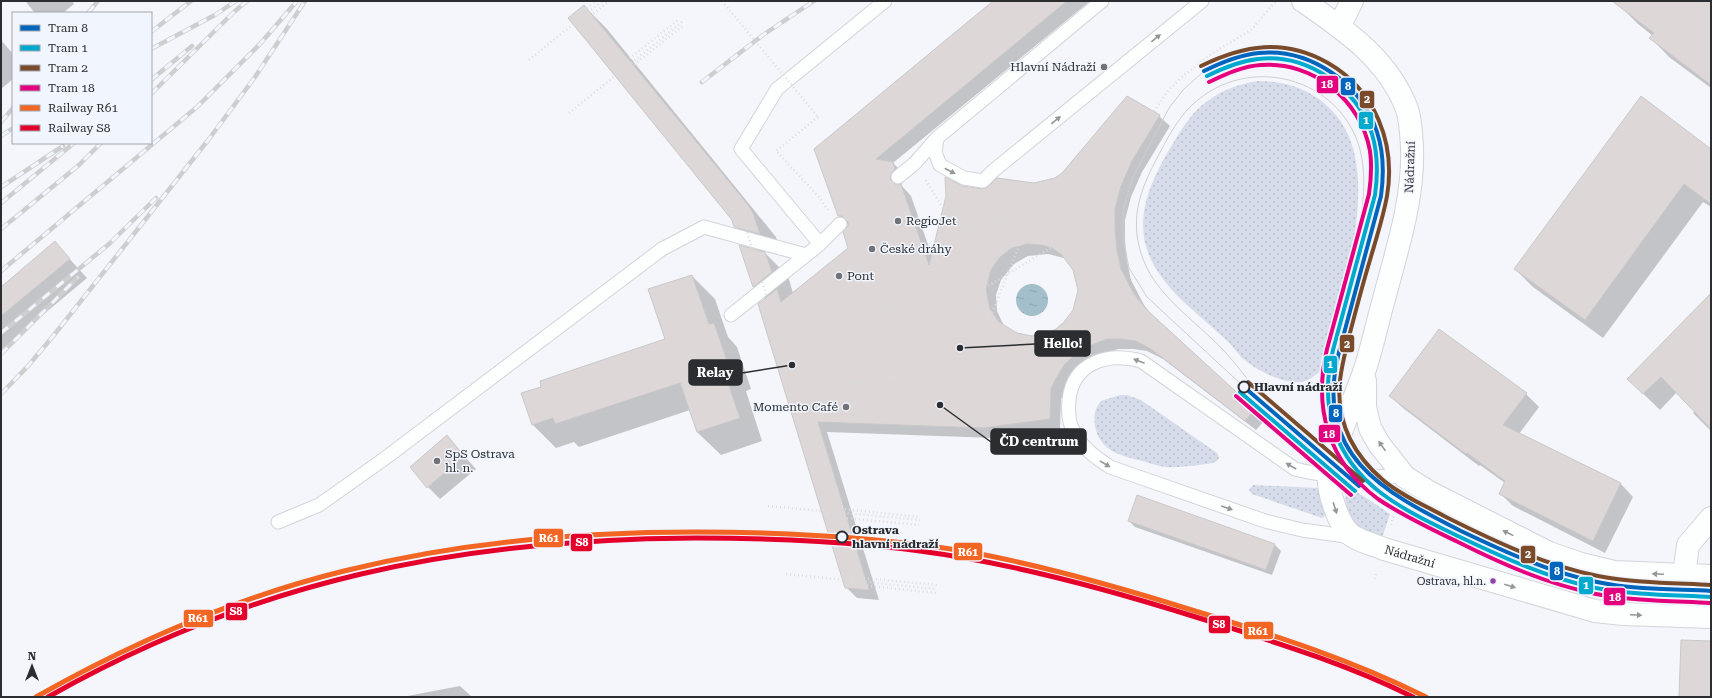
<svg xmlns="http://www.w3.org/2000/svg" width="1712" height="698" font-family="'Roboto Serif',serif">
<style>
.green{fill:url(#green-dots)}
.water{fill:url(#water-ripples)}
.shadow{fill:#0003;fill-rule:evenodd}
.building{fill:#ddd7d7;stroke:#cac8ca;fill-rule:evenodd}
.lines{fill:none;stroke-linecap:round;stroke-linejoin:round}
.lane-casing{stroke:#d2d4d8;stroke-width:15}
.street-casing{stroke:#d2d4d8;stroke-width:24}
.path{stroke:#dadcdd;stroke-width:2.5;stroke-dasharray:1 3;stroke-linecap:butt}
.lane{stroke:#fdfefe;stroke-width:13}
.street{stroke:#fdfefe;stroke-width:22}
.tram{stroke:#cdced0;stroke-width:1}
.rail-casing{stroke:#cdced0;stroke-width:4.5}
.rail{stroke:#f1f5fe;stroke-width:3;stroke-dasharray:9;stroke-linecap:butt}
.path-bridge{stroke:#dadcdd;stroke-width:2.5;stroke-dasharray:1 3;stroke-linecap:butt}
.rail-1-casing{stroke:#f1f5fe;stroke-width:8}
.rail-2-casing{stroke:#f1f5fe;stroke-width:8}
.rail-1{stroke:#f26522;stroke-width:5}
.rail-2{stroke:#e4002b;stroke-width:5}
.tram-1-casing{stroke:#f1f5fe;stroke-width:7}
.tram-2-casing{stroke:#f1f5fe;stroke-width:7}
.tram-3-casing{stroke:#f1f5fe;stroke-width:7}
.tram-4-casing{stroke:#f1f5fe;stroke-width:7}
.tram-1{stroke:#0065bd;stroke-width:4}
.tram-2{stroke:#00a9ce;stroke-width:4}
.tram-3{stroke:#7a4b2a;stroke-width:4}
.tram-4{stroke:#e5007d;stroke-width:4}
.oneway{fill:#949698}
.poi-dot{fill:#717378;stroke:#f1f5fe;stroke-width:1.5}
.stop-dot{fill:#f1f5fe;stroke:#2b2d31;stroke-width:2}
.bus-dot{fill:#8e44ad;stroke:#f1f5fe;stroke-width:1.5}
.labels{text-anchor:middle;stroke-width:3;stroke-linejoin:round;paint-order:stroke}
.bus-label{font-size:11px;fill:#2b2d31;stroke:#f1f5fe;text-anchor:end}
.poi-label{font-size:12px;fill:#2b2d31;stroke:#f1f5fe;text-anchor:start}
.street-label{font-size:12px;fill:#2b2d31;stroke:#f1f5fe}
.stop-label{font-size:12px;font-weight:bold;fill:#2b2d31;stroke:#f1f5fe;text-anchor:start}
.leader{fill:none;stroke:#2b2d31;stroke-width:1.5}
.callout-dot{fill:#2b2d31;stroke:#f1f5fe;stroke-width:1.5}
.callout{fill:#2b2d31;stroke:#2b2d31;stroke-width:1.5}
.callout-label{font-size:13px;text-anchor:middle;font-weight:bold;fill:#fff}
.line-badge{stroke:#f1f5fe;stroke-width:1.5}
.badge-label{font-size:11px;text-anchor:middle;font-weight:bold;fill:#fff}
</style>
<defs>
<pattern id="green-dots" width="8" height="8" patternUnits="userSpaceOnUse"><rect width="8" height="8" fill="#d7dcea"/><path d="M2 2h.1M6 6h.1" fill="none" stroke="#b9bdc9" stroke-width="1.8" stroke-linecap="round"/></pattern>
<pattern id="water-ripples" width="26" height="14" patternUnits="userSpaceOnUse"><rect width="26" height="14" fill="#a3bfcc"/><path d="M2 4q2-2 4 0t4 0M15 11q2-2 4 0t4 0" fill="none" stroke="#8ca4b0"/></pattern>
</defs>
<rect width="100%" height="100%" fill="#f4f6fb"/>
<path class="green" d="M1258,81C1279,81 1298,85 1316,97C1374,136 1358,211 1350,270C1347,291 1341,342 1331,358C1324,368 1313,381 1300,382C1282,384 1254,369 1241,357C1236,351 1231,344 1225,339C1197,312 1164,291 1149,255C1132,215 1155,173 1175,140C1184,125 1194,110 1209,100C1224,89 1240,84 1258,81Z
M1120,395H1127L1141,400L1217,453L1219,457L1218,460L1213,463C1198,465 1181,468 1166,467C1158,466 1150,463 1142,461C1123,456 1102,452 1096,430C1093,419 1094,409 1101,401Z
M1253,485L1318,488L1327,514L1322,518L1252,494L1249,490Z
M1351,490C1357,490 1382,509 1390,514L1381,541C1375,537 1368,534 1362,530C1353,523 1343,505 1346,494Z"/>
<path class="water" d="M1016 300a16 16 0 1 1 32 0a16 16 0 1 1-32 0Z"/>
<path class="shadow" d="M25,1H72L74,4L63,13H35Z
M994,1H1090L893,163L903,173L905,180L901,185L911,196L932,256L962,187L982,190L1043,182L1055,178L1159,116L1170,126L1142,172L1131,197L1125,220V240L1127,261L1131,280L1144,305L1154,318L1265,420L1256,430L1163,359L1147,351L1133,349H1118L1099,356L1065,391L1061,399L1060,429L994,438L827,432L879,600L857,598L846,587L766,299L754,287L741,246L760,252L735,226L732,219L584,6L607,29L776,237L782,256L763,251L788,276L793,293L849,249V226L839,216L815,149ZM1048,254L1064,258L1070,264L1078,279V295L1074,310L1061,326L1047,334L1027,336L1011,332L1004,326L997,311L996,295L1001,280L1014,264L1028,256Z
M1624,1H1711V88L1669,57L1651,38L1653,36L1638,24L1620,6Z
M1,40L13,54V79L1,89Z
M1711,150V207L1703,202L1603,338L1533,287L1515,269Z
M55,243L87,278L1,350V288Z
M692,276L715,299L728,337L737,347L751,389L746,391L762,441L721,455L697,432L690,410L579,447L574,442L556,448L533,425L522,394L666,340Z
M1711,294V431L1693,413L1695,411L1677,392L1660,410L1628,379Z
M1439,330L1526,394L1539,407L1519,434L1621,484L1633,497L1605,553L1513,506L1500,493L1505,483L1480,465L1479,466L1403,408L1390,396Z
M447,437L476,469L440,499L428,487Z
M1129,521L1275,545L1281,551L1272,575L1135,527Z
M460,686L472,697H402Z"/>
<path class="building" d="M993,1H1067L876,159L893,162L895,169L891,174L890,179L895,184H901L929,265L946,196L945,177L963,186L982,189L988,187L997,178L1034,183L1055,178L1062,173L1127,96L1160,115L1132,161L1121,186L1115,209V229L1117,250L1121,269L1134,294L1147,310L1255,409L1245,421L1151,349L1136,341L1122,339H1107L1089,346L1074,355L1065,364L1055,380L1051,389L1050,419L983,428L818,422L869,590L845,588L758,304L777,289L781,302L848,248L843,232L848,226V222L842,216H838L814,149ZM1027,244L1042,245L1052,248L1061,254L1073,270L1078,290L1073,310L1064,322L1056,329L1047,333L1032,336L1017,333L999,322L990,309L986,289L991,270L1000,257L1012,248Z
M1612,1H1711V85L1649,38L1654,33Z
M584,5L749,206L753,213L760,234L734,227L732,220L568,18Z
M1641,96L1711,149V204L1684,184L1585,320L1514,269Z
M55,241L70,259L1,316V287Z
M739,245L765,252L772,272L753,287Z
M692,275L709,324L714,323L729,366L723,368L740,418L697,432L680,383L555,424L553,418L532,425L521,393L541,387L540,381L665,339L648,289Z
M1711,293V429L1661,377L1643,394L1627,379Z
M1439,329L1527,393L1503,425L1621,483L1593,541L1499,494L1505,481L1467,453L1466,454L1389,396Z
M447,435L464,456L427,488L410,467Z
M1137,495L1275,544L1266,570L1128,521Z
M1681,640L1711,641V697H1679Z"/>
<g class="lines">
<defs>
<path id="lane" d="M937,138L935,152L940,165L964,178L983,181L993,171L1202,1
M898,177L915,163L937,138L1102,1
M820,244L741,149L777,89L885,1
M731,315L820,244L840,224
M278,522L319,505L384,459L662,249L704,227L806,255
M1353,537L1302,530L1265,521L1110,467C1095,457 1081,447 1073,430C1068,421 1068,411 1069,400C1073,362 1108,352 1141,361L1295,469C1331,479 1369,475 1405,477"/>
<g id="street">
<path id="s1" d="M1303,1C1345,30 1388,59 1407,109C1411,121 1411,134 1412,147C1414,199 1397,249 1384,299C1377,323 1372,349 1364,372C1355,398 1343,423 1335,450C1333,458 1329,466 1329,474C1327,490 1339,529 1354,537C1363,542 1374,545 1384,549L1595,611L1623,614L1711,617"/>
<path d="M1339,27L1352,1"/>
<path d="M1365,381V407L1370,428L1379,444L1405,477L1429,492L1549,553L1581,564L1614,572L1711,576"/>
<path d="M1684,575L1688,545L1711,518"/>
</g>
</defs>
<use href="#lane" class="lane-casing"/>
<use href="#street" class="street-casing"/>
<path class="path" d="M587,8L596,1
M584,21L609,1
M529,60L602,1
M620,66L679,19
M625,72L684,25
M569,113L682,22
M818,117L776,151L819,197L828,210
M926,180L956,230L983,303L1007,379L1050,382
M956,230L1035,206L1075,184L1098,162L1151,117L1166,93L1183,76L1210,55L1252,29L1276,1
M940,269L967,260
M978,292L1110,212
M865,310L914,293
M955,312L983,303
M868,319L917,302
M989,320L1035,206
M872,329L921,312
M1135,333L1149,319
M969,356L997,349
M889,377L936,379
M805,380L866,383
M806,422L852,573V584L936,593
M768,506L920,520
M833,508L920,517
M835,517L919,525
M1391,525L1398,501
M786,574L936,589
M852,577L937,585
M1375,579L1377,572"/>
<use href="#lane" class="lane"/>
<use href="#street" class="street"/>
<path class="tram" d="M1204,71L1183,90L1169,108L1133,177L1124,206L1123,225L1124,242L1129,268L1147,297L1244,387
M1283,420C1261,400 1246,375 1226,353C1196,320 1152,295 1140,250C1131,217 1140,191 1155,162C1167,139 1179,114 1199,99C1254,55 1338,79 1359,146C1368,177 1362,208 1359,238C1356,267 1353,295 1347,322"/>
<defs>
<path id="rail" d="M88,13L98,1
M151,32L191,1
M151,49L215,15L236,1
M151,80L192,46
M702,82L763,35L814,1
M151,94L235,11L247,1
M1,122L13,108
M1,136L13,128
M1,187L63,146
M1,203L74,143
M1,229L79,165L101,143
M1,271L197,107L260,44L297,1
M1,333L109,244L156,198
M1,354L78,277
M1,394L28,366L54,335L209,139L255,77L305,1"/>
</defs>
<use href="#rail" class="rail-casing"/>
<use href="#rail" class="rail"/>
<path class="path-bridge" d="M722,1L818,117
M587,8L578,15L742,216L771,310"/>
<defs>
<path id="rail-1" d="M36,697C133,642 235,598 344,571C459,542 578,532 696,532C786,532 875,537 964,551C1042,565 1119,587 1195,611C1274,635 1352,660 1426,697"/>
<path id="rail-2" d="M48,697C255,580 460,539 696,538C786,538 877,542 965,558C1045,572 1123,594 1199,618C1271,641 1345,663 1413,697"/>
</defs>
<use href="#rail-1" class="rail-1-casing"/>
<use href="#rail-2" class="rail-2-casing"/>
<use href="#rail-1" class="rail-1"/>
<use href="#rail-2" class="rail-2"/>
<defs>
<path id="tram-1" d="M1204,71C1222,62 1239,55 1259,53C1310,48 1361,83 1377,132C1384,153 1384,174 1381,196L1339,352C1313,455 1382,491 1461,531C1505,552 1549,572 1597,582C1634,590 1673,589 1711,591
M1244,387L1359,486"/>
<path id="tram-2" d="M1207,76C1223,68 1240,61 1258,59C1307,53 1357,88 1372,134C1378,154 1378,174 1375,195L1333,350C1319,407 1334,457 1381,493C1405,511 1433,524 1460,537C1504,558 1548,578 1596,588C1634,595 1673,595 1711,597
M1240,392L1355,491"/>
<path id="tram-3" d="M1201,66C1244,45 1284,38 1328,63C1375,90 1396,143 1387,196C1383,218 1376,239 1370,260C1363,283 1357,306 1351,329C1341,368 1331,400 1350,439C1358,455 1370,469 1383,480C1402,496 1426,506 1448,518C1496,542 1545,565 1598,576C1635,583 1673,583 1711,585
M1248,382L1363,481"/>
<path id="tram-4" d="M1209,82C1226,74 1243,66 1261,65C1313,61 1361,100 1370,151C1372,165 1371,180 1369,194L1327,349C1313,408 1328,462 1378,499C1403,516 1431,529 1458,542C1502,564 1547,584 1596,594C1634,601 1672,601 1710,603
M1236,396L1351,495"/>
</defs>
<use href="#tram-1" class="tram-1-casing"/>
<use href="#tram-2" class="tram-2-casing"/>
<use href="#tram-3" class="tram-3-casing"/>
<use href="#tram-4" class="tram-4-casing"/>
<use href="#tram-1" class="tram-1"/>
<use href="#tram-2" class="tram-2"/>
<use href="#tram-3" class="tram-3"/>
<use href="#tram-4" class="tram-4"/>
</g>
<defs><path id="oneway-solid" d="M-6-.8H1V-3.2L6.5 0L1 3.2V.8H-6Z"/></defs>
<g class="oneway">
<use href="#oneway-solid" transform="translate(1156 38) rotate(-39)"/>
<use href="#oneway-solid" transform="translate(1056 120) rotate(-39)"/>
<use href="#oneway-solid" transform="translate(950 171) rotate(28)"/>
<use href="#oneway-solid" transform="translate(1139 361) rotate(-159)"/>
<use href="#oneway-solid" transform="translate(1382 446) rotate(-125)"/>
<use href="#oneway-solid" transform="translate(1105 464) rotate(31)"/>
<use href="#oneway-solid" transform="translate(1291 466) rotate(-150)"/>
<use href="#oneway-solid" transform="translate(1227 508) rotate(19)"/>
<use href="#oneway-solid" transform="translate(1335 508) rotate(72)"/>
<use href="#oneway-solid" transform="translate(1508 533) rotate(-154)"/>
<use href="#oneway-solid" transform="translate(1658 574) rotate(-177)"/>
<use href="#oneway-solid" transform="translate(1510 586) rotate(17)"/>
<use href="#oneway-solid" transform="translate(1636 615) rotate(2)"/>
</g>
<g class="poi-dot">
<circle cx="1104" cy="67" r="4"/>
<circle cx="898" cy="221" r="4"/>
<circle cx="872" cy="249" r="4"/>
<circle cx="839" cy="276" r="4"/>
<circle cx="846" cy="407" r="4"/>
<circle cx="437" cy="461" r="4"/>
</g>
<g class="stop-dot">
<circle cx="1244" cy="387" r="5.5"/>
<circle cx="842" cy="537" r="5.5"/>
</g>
<circle class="bus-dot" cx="1493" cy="581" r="3.5"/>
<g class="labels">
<g class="bus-label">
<text x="1486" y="585">Ostrava, hl.n.</text>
</g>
<g class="poi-label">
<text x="1096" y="71" text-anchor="end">Hlavní Nádraží</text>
<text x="906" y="225">RegioJet</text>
<text x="880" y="253">České dráhy</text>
<text x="847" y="280">Pont</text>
<text x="838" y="411" text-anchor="end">Momento Café</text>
<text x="445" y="458">SpS Ostrava<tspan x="445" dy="14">hl. n.</tspan></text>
</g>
<g class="street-label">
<text transform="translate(1410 167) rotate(-88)" y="4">Nádražní</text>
<text dy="4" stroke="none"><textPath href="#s1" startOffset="659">Nádražní</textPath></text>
</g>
<g class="stop-label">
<text x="1254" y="391">Hlavní nádraží</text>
<text x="852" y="534">Ostrava<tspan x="852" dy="14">hlavní nádraží</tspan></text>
</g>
</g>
<path class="leader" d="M960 348L1035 344M792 365L742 373M940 405L991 442"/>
<g class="callout-dot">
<circle cx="960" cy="348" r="4"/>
<circle cx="792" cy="365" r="4"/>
<circle cx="940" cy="405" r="4"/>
</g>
<g class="callout">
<rect x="1035" y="331" width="55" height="25" rx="4"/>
<rect x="689" y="360" width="53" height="25" rx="4"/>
<rect x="991" y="429" width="95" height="25" rx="4"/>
</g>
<g class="callout-label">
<text x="1063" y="348">Hello!</text>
<text x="715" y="377">Relay</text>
<text x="1039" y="446">ČD centrum</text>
</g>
<g class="line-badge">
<rect x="1316" y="75" width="23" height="19" rx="4" fill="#e5007d"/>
<rect x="1340" y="77" width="16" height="19" rx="4" fill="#0065bd"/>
<rect x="1359" y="90" width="16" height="19" rx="4" fill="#7a4b2a"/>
<rect x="1358" y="111" width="16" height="19" rx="4" fill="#00a9ce"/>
<rect x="1339" y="334" width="16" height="19" rx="4" fill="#7a4b2a"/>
<rect x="1323" y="355" width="15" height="19" rx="4" fill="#00a9ce"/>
<rect x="1328" y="404" width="15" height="19" rx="4" fill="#0065bd"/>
<rect x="1318" y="424" width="23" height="19" rx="4" fill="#e5007d"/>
<rect x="533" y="528" width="31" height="20" rx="4" fill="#f26522"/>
<rect x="570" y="533" width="23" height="19" rx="4" fill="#e4002b"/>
<rect x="953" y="542" width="30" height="19" rx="4" fill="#f26522"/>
<rect x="1520" y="545" width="16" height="19" rx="4" fill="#7a4b2a"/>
<rect x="1549" y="561" width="15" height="20" rx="4" fill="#0065bd"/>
<rect x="1578" y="576" width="16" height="19" rx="4" fill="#00a9ce"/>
<rect x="1603" y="587" width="23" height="19" rx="4" fill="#e5007d"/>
<rect x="225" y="602" width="23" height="19" rx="4" fill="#e4002b"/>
<rect x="183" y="609" width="31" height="19" rx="4" fill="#f26522"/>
<rect x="1208" y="615" width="23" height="19" rx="4" fill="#e4002b"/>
<rect x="1243" y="621" width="31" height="19" rx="4" fill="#f26522"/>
</g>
<g class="badge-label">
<text x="1327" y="88">18</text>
<text x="1348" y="90">8</text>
<text x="1367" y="103">2</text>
<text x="1366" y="124">1</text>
<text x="1347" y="348">2</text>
<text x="1330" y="368">1</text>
<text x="1336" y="417">8</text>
<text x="1329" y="438">18</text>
<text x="549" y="542">R61</text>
<text x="582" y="546">S8</text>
<text x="968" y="556">R61</text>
<text x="1528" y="558">2</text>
<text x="1557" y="575">8</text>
<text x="1586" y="589">1</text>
<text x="1615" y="601">18</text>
<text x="236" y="615">S8</text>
<text x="198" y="622">R61</text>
<text x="1219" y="628">S8</text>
<text x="1258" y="635">R61</text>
</g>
<rect width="1712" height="698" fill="none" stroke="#2b2d31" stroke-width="4"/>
<rect x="12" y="12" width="140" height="132" fill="#f1f5fe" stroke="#a2a5ac"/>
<rect x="20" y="25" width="20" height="6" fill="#0065bd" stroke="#a2a5ac"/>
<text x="48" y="32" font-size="12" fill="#2b2d31">Tram 8</text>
<rect x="20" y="45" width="20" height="6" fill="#00a9ce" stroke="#a2a5ac"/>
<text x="48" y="52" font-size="12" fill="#2b2d31">Tram 1</text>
<rect x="20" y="65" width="20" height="6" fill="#7a4b2a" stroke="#a2a5ac"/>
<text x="48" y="72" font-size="12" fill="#2b2d31">Tram 2</text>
<rect x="20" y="85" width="20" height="6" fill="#e5007d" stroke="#a2a5ac"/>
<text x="48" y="92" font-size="12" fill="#2b2d31">Tram 18</text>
<rect x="20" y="105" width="20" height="6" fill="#f26522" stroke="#a2a5ac"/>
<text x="48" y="112" font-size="12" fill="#2b2d31">Railway R61</text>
<rect x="20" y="125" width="20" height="6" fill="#e4002b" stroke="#a2a5ac"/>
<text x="48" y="132" font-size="12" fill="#2b2d31">Railway S8</text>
<g transform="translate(32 666)" stroke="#f1f5fe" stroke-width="3" paint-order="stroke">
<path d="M0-3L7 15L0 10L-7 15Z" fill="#2b2d31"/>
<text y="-6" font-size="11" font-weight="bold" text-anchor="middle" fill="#2b2d31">N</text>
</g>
</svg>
